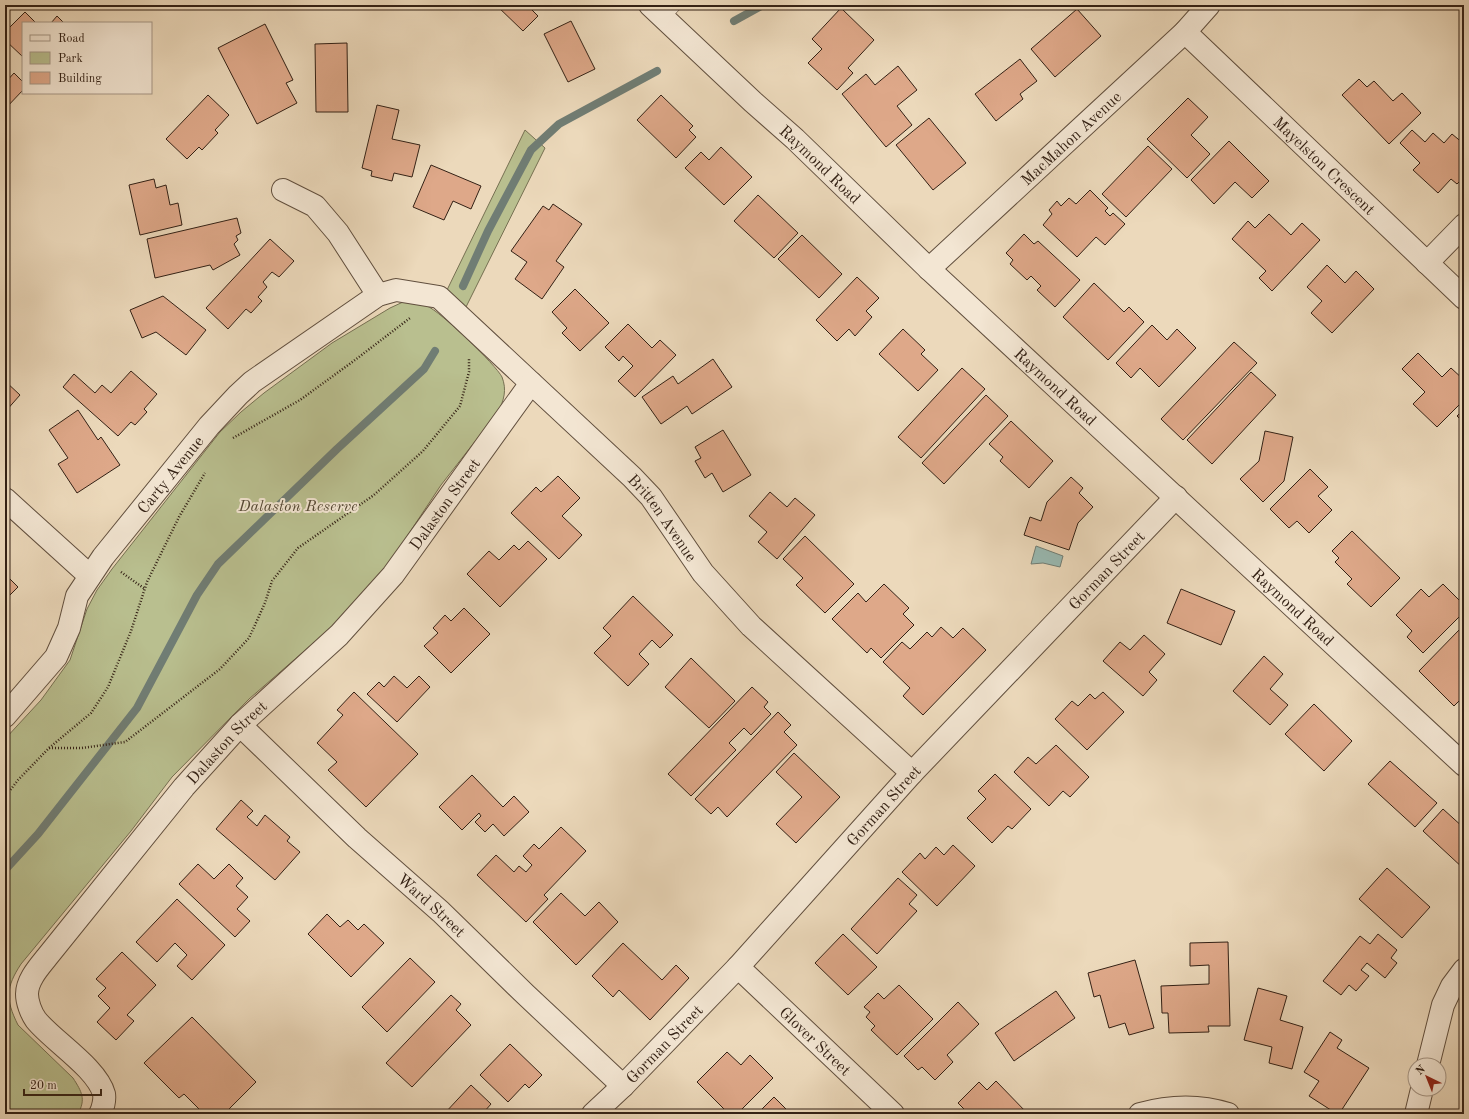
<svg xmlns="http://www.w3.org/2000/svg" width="1469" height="1119" font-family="'Old Standard TT',serif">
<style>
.green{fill:#b9bf8f;stroke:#767052}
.water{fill:#99bab3;stroke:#707d74}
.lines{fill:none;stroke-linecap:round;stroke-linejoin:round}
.stream{stroke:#707d74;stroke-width:8}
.building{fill:#dea889;stroke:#332115}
.lane-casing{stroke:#614f3e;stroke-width:12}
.street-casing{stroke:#614f3e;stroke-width:24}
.path{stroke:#332115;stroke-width:2.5;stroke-dasharray:1 2;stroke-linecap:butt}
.lane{stroke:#f3e6d3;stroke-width:11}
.street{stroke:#f3e6d3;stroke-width:22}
.labels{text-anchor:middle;stroke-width:4;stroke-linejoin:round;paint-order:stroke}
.street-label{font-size:16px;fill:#332115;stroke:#f3e6d3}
.park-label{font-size:16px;font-style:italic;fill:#544834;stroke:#f3e6d3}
</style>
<rect width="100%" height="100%" fill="#ecd9bb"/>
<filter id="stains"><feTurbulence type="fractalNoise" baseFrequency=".005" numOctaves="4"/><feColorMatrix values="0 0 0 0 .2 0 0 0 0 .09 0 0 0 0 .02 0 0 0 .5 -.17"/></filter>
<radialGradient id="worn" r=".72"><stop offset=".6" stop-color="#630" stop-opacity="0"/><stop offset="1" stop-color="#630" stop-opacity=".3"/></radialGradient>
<path class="green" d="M525,130L545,148L466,307L447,290Z
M403,302C410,303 420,303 427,306C440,311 496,365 502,377C507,390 504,400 498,412L441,485L392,559L361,597L341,618L317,640L249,699L172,777L131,831L21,964C6,987 5,999 18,1025L73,1078C82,1092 86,1099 78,1114H5V739L41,700L70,660L87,609L97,590L112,569L220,432L241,412L264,393L332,343L390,308Z"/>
<path class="water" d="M1036,546L1063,556L1060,567L1043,563L1031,564Z"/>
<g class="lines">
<path class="stream" d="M734,21L763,5
M463,286L488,231L531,150L559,124L657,71
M5,870L38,834L137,708L197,595L218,564L337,449L424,369L435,351"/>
</g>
<path class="building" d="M496,5H527L538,16L523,31Z
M841,8L874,40L848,68L853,73L837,90L808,63L822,49L812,39Z
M1077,9L1101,36L1055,77L1031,49Z
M25,12L36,23H23V57L5,40V32Z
M57,16L64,23H51Z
M571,21L595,69L568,82L544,34Z
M265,24L293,80L286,83L297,103L257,124L218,48Z
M347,43L348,112H316L315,44Z
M1020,59L1037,81L1020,94L1023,99L996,121L975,94Z
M898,66L917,90L897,106L912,125L886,147L842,94L866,74L875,85Z
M14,73L23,82V90L5,109V83Z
M1359,79L1367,87L1374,81L1393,101L1402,93L1421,113L1389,144L1342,95Z
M208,95L229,115L215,130L218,133L202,150L199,147L187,159L166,139Z
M661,95L693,126L689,130L696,137L676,158L637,120Z
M1188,98L1208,117L1191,135L1210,154L1187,178L1147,139Z
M377,105L399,110L392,139L420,145L412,177L394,173L392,181L371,176L372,171L362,168Z
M929,118L966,163L933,190L896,145Z
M1412,130L1425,142L1433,133L1444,143L1452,134L1464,144V177L1457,184L1451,179L1438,193L1413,170L1420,163L1400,143Z
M1229,141L1269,181L1252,198L1235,182L1214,204L1191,180Z
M1148,146L1172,169L1126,217L1102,194Z
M721,147L752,177L724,205L685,168L701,152L709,160Z
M431,165L481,186L471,209L453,201L444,220L413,207Z
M154,179L156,188L166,185L170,205L178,203L182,225L140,235L129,185Z
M1090,190L1108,208L1105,211L1110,216L1113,213L1125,224L1105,245L1096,237L1077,257L1043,225L1052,214L1049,210L1057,201L1061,206L1069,198L1076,204Z
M758,195L798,233L774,258L734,221Z
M553,204L582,224L556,261L564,267L542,299L515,279L527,262L511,251L543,206L549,210Z
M1269,214L1291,235L1302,223L1320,240L1272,291L1259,278L1266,271L1232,239L1248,221L1255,228Z
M237,218L241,233L236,236L238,240L234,244L240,255L213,270L210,265L155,278L147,239Z
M1024,234L1034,244L1038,241L1080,280L1055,307L1037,290L1041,286L1031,276L1027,280L1010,264L1013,260L1006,253Z
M802,235L842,274L819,298L778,259Z
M270,239L294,261L279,277L272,272L263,282L267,287L258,297L262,301L251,313L246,309L228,329L206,308Z
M1327,265L1345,283L1356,271L1374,289L1332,333L1311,313L1322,301L1307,287Z
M857,277L879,298L866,311L872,317L855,336L849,329L837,341L816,320Z
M1094,283L1124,312L1129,307L1144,322L1108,360L1063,317Z
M575,289L609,323L580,351L562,333L567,328L552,312Z
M163,296L206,330L186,355L156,332L142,338L130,310Z
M628,324L652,348L660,340L676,355L635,397L618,381L633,366L623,356L619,361L605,347Z
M1152,325L1167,340L1177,329L1196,348L1159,387L1140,368L1131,378L1116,363Z
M903,329L925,350L921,354L938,370L918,391L879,354Z
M1234,342L1257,363L1183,440L1161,419Z
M1418,353L1442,377L1451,368L1464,380V400L1437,427L1413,404L1425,392L1402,369Z
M713,359L732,387L692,414L687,406L661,424L642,397L673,376L678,384Z
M962,368L985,389L921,458L898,437Z
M131,371L157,394L144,409L147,412L135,425L131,422L118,436L63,387L74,374L95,393L102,385L111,393Z
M1251,372L1276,395L1212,464L1187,440Z
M5,381L20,395L5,412Z
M986,395L1008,416L944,484L922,463Z
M1464,409V423L1457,416Z
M78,410L98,440L101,437L120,465L77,493L58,464L68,458L49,430Z
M1011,421L1053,461L1029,488L1000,461L1003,457L989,444Z
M723,430L751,475L723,492L712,473L705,478L695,461L701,458L695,447Z
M1265,431L1293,437L1284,481L1263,502L1240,479L1259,461Z
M1310,469L1328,487L1318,496L1332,510L1309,533L1297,521L1289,528L1270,509Z
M558,476L580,498L562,516L582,535L559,559L511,513L536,487L541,492Z
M1071,477L1083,488L1079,493L1093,507L1078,523L1069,550L1024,535L1030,517L1041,521L1047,502Z
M770,492L787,507L795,498L815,515L777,559L758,542L767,532L749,516Z
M1352,531L1400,578L1371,607L1347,584L1352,579L1335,562L1339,558L1332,551Z
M805,536L854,584L825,613L796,585L803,578L783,559Z
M528,541L547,559L500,607L467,574L489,551L499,560L514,545L519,550Z
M5,574L18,587L5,600Z
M884,584L909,608L903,614L914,625L881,658L871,648L867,653L832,619L858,593L866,602Z
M1443,584L1464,605V612L1423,653L1407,637L1412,631L1396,615L1421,589L1429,597Z
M1181,589L1235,611L1221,645L1167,623Z
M633,596L673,635L660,648L652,640L639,654L649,664L628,686L594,653L611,636L603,628Z
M464,608L490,634L451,673L424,646L438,633L433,628L445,615L451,621Z
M941,627L953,638L963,628L986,650L923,715L903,696L910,688L883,662L902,642L910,649L927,632L932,637Z
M1460,629L1464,633V696L1454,706L1419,671Z
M1144,635L1165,654L1149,672L1157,680L1143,696L1103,661L1120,642L1130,650Z
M1264,656L1283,674L1270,689L1288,705L1270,725L1233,691Z
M691,658L735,701L709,728L665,687Z
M394,676L407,688L419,676L430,687L397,722L367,694L379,682L384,687Z
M752,687L768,702L764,707L771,714L751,735L744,728L729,743L736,750L691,796L668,774Z
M354,692L418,754L366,807L328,770L337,762L317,743L343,715L337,710Z
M1103,692L1124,712L1087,750L1055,719L1072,701L1078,706L1090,694L1095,699Z
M1314,704L1352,741L1324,771L1285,734Z
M778,712L791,725L784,732L797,745L727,817L718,807L711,814L695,799Z
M1056,745L1089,777L1070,797L1063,791L1049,806L1014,772L1028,757L1036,764Z
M794,753L840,797L796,843L776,824L802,797L776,772Z
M1390,761L1437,803L1415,827L1368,784Z
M995,774L1031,809L1012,829L1008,826L992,843L967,818L986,799L978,791Z
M472,775L503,807L514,796L529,812L504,836L493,824L485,832L475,822L481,816L479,813L462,830L439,807Z
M241,800L253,811L247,817L257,826L265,815L290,837L287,841L300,852L275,880L216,829Z
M1443,809L1464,828V869L1423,831Z
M561,827L586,851L544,895L548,899L526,922L477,875L496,855L514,872L519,866L526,872L532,865L523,856L534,844L539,849Z
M953,845L975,866L937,906L902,872L920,853L925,859L936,847L944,855Z
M198,864L214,879L229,864L243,878L236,886L248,897L237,909L250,921L235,937L179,884Z
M1387,868L1430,907L1402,938L1359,899Z
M898,878L917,895L909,904L917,911L877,954L851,929Z
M561,893L585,916L599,902L618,922L576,965L533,922Z
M177,899L225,945L192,980L177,966L187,955L175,943L157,962L136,942Z
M327,914L340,927L348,920L358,930L364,924L384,943L351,977L308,934Z
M843,934L877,967L848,995L815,963Z
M1378,934L1397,950L1391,958L1397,963L1385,978L1367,963L1361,970L1369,976L1356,991L1349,985L1341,995L1323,981L1360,936L1370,944Z
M1228,942L1230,1026H1208L1209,1032L1169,1033L1168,1013H1162L1161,986L1209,984V965L1190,966V943Z
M623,943L662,980L676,965L689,978L650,1020L619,990L613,997L592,976Z
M122,952L156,985L127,1015L134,1021L116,1040L97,1022L110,1008L98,996L106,988L96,979Z
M410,958L435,982L387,1032L362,1007Z
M1135,960L1154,1028L1129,1035L1125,1023L1109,1028L1100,995L1094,997L1088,973Z
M899,985L933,1019L897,1055L871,1030L875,1026L866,1017L870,1012L864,1007L878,993L884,999Z
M1258,988L1287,996L1280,1020L1303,1027L1292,1069L1269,1063L1272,1047L1244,1040Z
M1056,991L1075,1018L1014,1061L995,1033Z
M451,995L461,1004L456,1010L471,1025L412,1087L386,1063Z
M958,1002L979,1024L947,1055L953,1062L935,1080L922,1067L918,1070L904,1056Z
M192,1017L256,1082L224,1114H204L184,1094L179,1098L144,1063Z
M1330,1032L1342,1040L1337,1048L1369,1068L1339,1114H1337L1309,1096L1319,1081L1304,1072Z
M510,1044L542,1075L529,1088L525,1084L508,1102L480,1075Z
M727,1052L741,1065L750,1055L773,1078L737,1114H729L697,1082Z
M996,1081L1028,1114H969L958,1103L979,1082L987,1090Z
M471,1085L491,1104L484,1112L486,1114H444Z
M774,1097L791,1114H757Z"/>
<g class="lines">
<defs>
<path id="lane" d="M663,18L676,5"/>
<g id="street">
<path id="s1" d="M650,5L753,102L795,139L929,269L1464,765"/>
<path id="s2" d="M1185,32L1464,298"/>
<path d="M283,190L315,206L338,233L378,295"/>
<path d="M1427,263L1464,225"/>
<path id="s3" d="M929,269L1185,32L1209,5"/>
<path d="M5,499L90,576"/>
<path id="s4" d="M5,716L56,657L69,628L77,596L103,557L209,426L238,395L252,382L378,295L396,290L439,297L632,477L651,497L703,573L751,626L912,773"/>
<path id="s5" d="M240,725L357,838L441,912L525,994L623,1086"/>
<path id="s6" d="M738,967L893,1114"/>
<path d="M1428,1065L1443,1005L1452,986L1464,970"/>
<path id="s7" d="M100,1114C103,1109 105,1099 104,1094C97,1068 53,1041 36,1020C31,1013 27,1002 27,994C27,980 39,967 47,957L184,787L240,725L339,635L393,575L531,383"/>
<path id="s8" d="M593,1114L623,1086L738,967L912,773L1176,497"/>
<path d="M1140,1114C1169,1106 1200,1105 1228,1114"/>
<path d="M1416,1114L1422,1089"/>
</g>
</defs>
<use href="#lane" class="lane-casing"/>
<use href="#street" class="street-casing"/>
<path class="path" d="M233,438L300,400L355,360L410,318
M121,572L145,589
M49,748H82L125,742L220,669L249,638L265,603L272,581L298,548L374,495L423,451L460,406L469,372V359
M5,797L18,780L49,748L91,713L108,687L131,631L147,582L179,517L205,473"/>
<use href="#lane" class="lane"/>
<use href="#street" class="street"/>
</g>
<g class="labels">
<g class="street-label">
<text dy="6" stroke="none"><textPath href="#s3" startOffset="193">MacMahon Avenue</textPath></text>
<text dy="6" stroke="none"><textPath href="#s1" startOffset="233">Raymond Road</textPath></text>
<text dy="6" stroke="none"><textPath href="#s2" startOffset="193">Mayelston Crescent</textPath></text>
<text dy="6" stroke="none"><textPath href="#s1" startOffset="557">Raymond Road</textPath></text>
<text dy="6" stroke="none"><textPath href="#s4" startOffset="296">Carty Avenue</textPath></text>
<text dy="6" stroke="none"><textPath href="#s7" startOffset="797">Dalaston Street</textPath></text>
<text dy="6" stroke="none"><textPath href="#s4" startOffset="950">Britten Avenue</textPath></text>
<text dy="6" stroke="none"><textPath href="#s8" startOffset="748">Gorman Street</textPath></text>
<text dy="6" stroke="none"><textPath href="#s1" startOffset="881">Raymond Road</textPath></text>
<text dy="6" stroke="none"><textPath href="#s7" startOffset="473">Dalaston Street</textPath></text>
<text dy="6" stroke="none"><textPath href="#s8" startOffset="424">Gorman Street</textPath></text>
<text dy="6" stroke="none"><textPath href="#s5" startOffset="263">Ward Street</textPath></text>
<text dy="6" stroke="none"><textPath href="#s6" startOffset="107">Glover Street</textPath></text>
<text dy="6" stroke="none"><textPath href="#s8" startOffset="100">Gorman Street</textPath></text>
</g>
<g class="park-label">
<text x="298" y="511">Dalaston Reserve</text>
</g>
</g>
<rect width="1469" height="1119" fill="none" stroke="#ecd9bb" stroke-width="20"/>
<rect x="6" y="6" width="1457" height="1107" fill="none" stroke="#332115" stroke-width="2"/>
<rect x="10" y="10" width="1449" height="1099" fill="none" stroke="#332115"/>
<rect x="22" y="22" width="130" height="72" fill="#f3e6d3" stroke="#a69787"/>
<rect x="30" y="35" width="20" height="6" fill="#f3e6d3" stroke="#a69787"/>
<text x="58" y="42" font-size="12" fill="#332115">Road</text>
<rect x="30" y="52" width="20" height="12" fill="#b9bf8f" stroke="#a69787"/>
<text x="58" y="62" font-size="12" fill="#332115">Park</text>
<rect x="30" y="72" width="20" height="12" fill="#dea889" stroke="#a69787"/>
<text x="58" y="82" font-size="12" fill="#332115">Building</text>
<g transform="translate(1427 1077) rotate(317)"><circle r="19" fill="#f3e6d3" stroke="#a69787"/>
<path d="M0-3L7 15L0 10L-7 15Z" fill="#8f2418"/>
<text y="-6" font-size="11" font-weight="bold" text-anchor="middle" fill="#332115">N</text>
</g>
<path d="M24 1089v6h77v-6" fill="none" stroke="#332115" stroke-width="2"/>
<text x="30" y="1089" font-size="12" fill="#332115" stroke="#f3e6d3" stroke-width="3" paint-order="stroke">20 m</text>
<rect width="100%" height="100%" filter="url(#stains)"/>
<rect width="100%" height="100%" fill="url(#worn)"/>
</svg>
